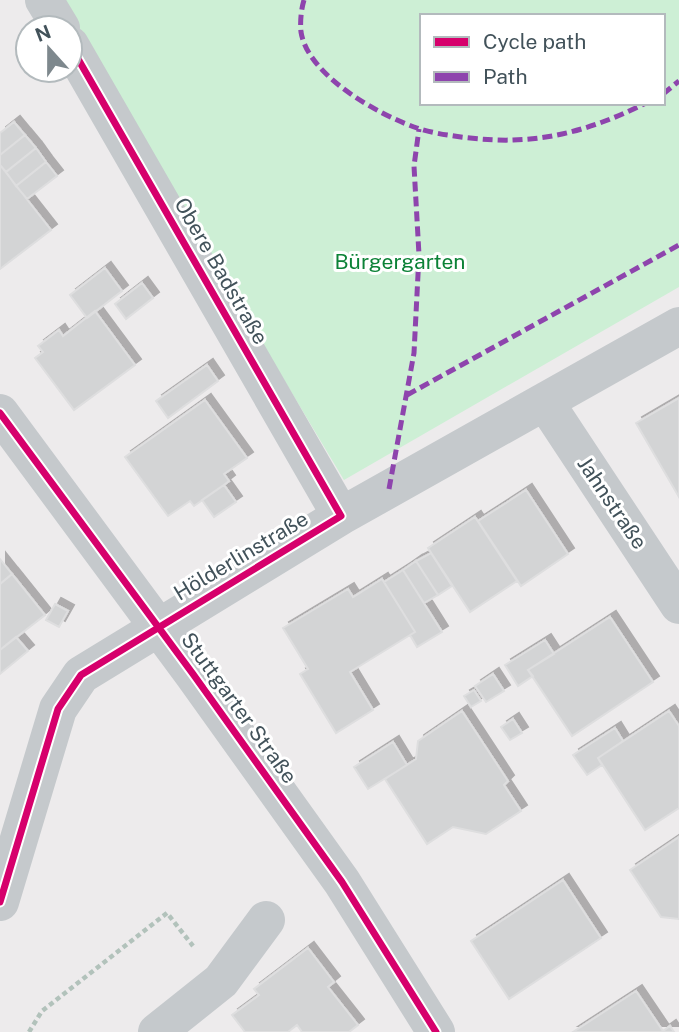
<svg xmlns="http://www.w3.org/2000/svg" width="679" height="1032" font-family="'Public Sans',sans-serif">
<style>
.green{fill:#cdefd5;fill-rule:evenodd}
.building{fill:#d3d4d5;stroke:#dededf;stroke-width:2;filter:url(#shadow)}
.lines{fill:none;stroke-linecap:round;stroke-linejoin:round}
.path{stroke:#b2c2bb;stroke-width:4.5;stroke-dasharray:5 3.5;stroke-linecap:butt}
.minor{stroke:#c5c9cc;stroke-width:38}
.quiet{stroke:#8e44ad;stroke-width:5;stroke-dasharray:10 5;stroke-linecap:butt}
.cycleway-casing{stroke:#fff;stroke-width:11}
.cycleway{stroke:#d6006c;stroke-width:7}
.labels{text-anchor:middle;stroke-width:6;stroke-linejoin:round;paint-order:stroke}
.park-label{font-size:21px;fill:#0c8237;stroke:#fff}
.street-label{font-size:21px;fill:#42525a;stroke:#fff}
</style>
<defs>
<filter id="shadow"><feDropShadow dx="6" dy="-6" stdDeviation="0" flood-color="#0004"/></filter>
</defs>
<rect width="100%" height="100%" fill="#edebec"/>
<path class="green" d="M66,0H679V287L344,480L59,4ZM422,16H663V103H422Z"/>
<path class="building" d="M14,122L25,135L0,155V133Z
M25,135L36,148L6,172L0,165V155Z
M36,148L46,162L16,186L6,172Z
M46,162L57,176L27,199L16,186Z
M0,165L51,230L0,269Z
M105,268L122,291L87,318L70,295Z
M142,283L153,298L126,319L115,304Z
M95,311L135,365L74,410L35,358L43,352L38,346L59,330L63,336Z
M207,365L218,381L168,418L156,401Z
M679,398V497L636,423Z
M205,400L247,458L224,474L229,481L224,485L194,506L190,501L168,516L125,457Z
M224,485L236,502L214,517L202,500Z
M526,490L568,554L521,586L478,521Z
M475,517L517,581L470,612L428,548Z
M431,553L452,586L438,595L416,561Z
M0,559L12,574L0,584Z
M416,561L438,595L424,603L403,570Z
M403,570L442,632L417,647L410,635L415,632L384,582Z
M12,574L45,615L0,650V584Z
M382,579L415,632L350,672L373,710L336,733L300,674L308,669L283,628L348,589L353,597Z
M55,604L68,611L59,627L46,620Z
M610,617L653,682L572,736L528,670Z
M16,637L28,651L0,674V650Z
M545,640L554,654L528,670L533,676L518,686L505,665Z
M493,674L504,691L486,702L475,686Z
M474,690L481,701L471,707L464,696Z
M462,711L508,781L504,785L521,811L486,834L453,827L427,844L385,779L416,759L418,741Z
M669,711L679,726V808L645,830L598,758Z
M513,719L522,733L510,740L501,727Z
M615,728L623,741L598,758L602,765L587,775L573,755Z
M393,742L407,765L368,789L354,767Z
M679,837V919L661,917L630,870Z
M563,880L601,938L509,999L471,941Z
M308,948L334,982L328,987L358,1025L349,1032H302L297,1025L288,1032H245L232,1015L259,995L254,989Z
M636,991L663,1031L670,1026L674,1032H573Z"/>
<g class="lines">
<path class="path" d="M29,1032L42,1011L167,913L193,946"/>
<path class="minor" d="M44,0L61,28
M70,45L341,516
M545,402L679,605
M0,413L193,674L342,882L436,1032
M0,902L58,709L81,675L341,516L679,326
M157,1032L221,981L266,920"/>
<path class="quiet" d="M304,0C301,10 300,22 301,32C308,76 379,115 417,128C440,136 488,141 513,140C560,139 604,124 646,103
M663,94L679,81
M407,395L679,245
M389,489L414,353L419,255L414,166L419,129"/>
<defs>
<path id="cycleway" d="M0,413L193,674L342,882L436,1032
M0,902L58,709L81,675L341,516L70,45"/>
</defs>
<use href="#cycleway" class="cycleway-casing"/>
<use href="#cycleway" class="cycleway"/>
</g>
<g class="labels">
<g class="park-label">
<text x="400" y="269">Bürgergarten</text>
</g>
<g class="street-label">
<text transform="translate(221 271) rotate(60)" y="7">Obere Badstraße</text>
<text transform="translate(612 503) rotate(56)" y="7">Jahnstraße</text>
<text transform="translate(241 556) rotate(-31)" y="7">Hölderlinstraße</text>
<text transform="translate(239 708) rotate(54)" y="7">Stuttgarter Straße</text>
</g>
</g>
<rect x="420" y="14" width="245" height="91" fill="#ffffff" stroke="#b3babd" stroke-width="2"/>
<rect x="434" y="37" width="35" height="10" fill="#d6006c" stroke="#b3babd" stroke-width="2"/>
<text x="483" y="49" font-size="21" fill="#42525a">Cycle path</text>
<rect x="434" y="72" width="35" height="10" fill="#8e44ad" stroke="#b3babd" stroke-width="2"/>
<text x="483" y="84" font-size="21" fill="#42525a">Path</text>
<g transform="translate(49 49) rotate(339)"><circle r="33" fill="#ffffff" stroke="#b3babd" stroke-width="2"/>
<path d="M0-5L12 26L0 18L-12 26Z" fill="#7e888d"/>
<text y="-10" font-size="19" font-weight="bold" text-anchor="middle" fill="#42525a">N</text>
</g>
</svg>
